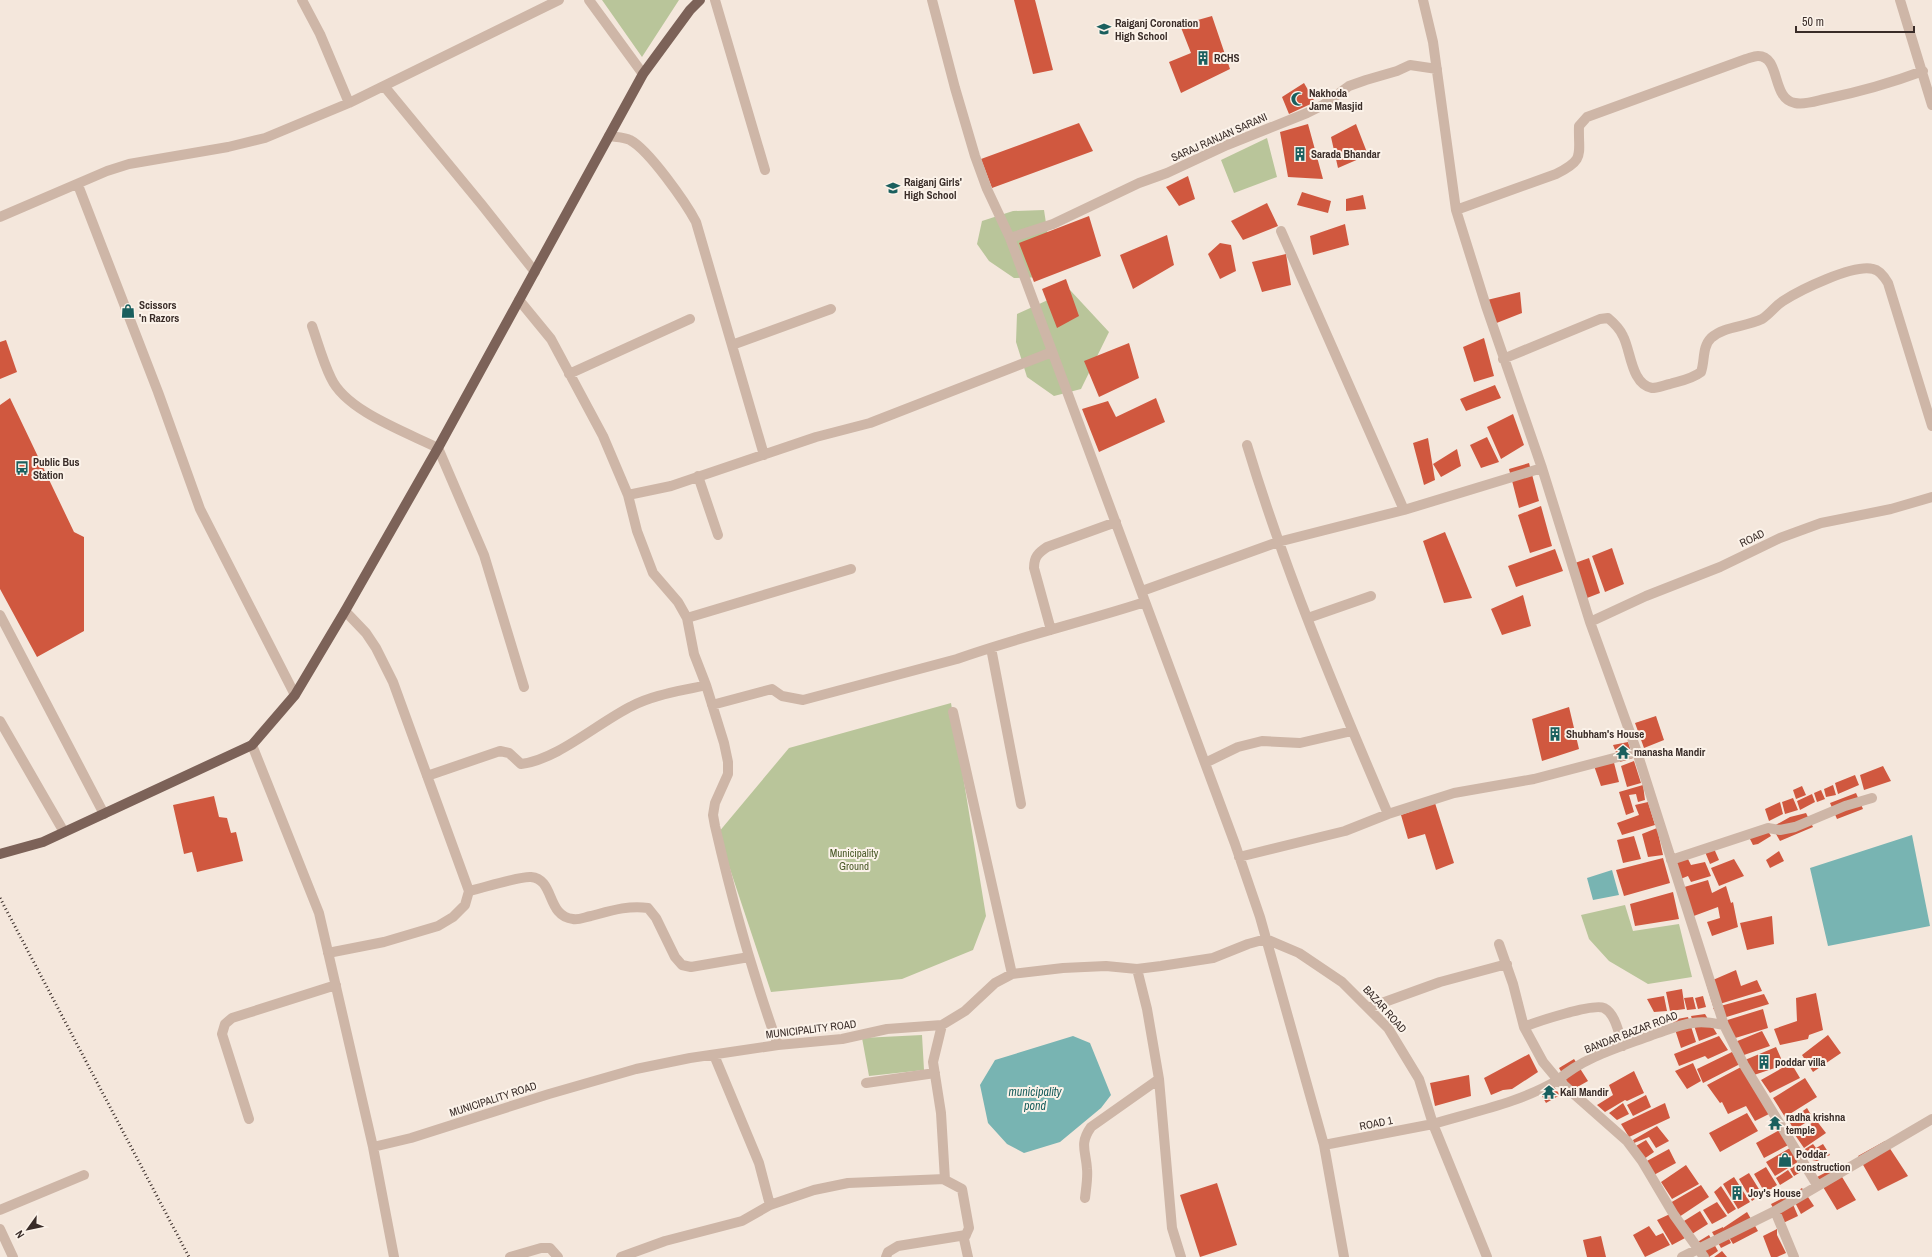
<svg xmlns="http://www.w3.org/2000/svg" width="1932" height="1257" font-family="'Archivo Narrow',sans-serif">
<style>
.green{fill:#b9c59a}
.water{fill:#78b4b2}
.building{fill:#d0583f}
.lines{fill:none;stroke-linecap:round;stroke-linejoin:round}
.street{stroke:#ceb6a7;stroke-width:10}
.primary{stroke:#7c6258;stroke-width:10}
.rail{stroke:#392c28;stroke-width:3;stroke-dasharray:1 3;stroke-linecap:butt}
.labels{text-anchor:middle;stroke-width:4;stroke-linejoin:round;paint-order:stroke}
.poi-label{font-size:11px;font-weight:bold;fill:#392c28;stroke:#fbf2e9;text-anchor:start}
.street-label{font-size:11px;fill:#392c28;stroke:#fbf2e9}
.park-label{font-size:11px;fill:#4b5a29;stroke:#fbf2e9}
.water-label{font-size:12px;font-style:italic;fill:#1a5f5e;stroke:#fbf2e9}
</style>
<rect width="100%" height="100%" fill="#f4e7dc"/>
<path class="green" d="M602,0H679L642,57Z
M1267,138L1277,177L1234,193L1221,160Z
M1044,210L1051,256L1047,277L1014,278L989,261L977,244L982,221L1013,211Z
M1070,290L1109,332L1081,389L1054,396L1027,377L1016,342L1017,314Z
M951,703L986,916L973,950L902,979L771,992L718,833L789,748Z
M1625,905L1633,931L1679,924L1692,977L1648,984L1609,961L1589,939L1581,915Z
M922,1035L924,1070L869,1076L862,1038Z"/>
<path class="water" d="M1912,835L1930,926L1828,946L1810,868Z
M1612,870L1619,895L1593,900L1587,878Z
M1073,1036L1090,1043L1111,1095L1101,1108L1060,1142L1024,1153L1007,1144L988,1123L980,1085L995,1060Z"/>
<path class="building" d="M1014,0H1035L1053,70L1033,74Z
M1212,16L1230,69L1181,93L1169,62L1191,53L1180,25Z
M1304,83L1315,102L1289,114L1282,97Z
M1079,123L1093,151L992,188L981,159Z
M1308,124L1323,179L1288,177L1280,132Z
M1356,124L1368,155L1338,168L1331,137Z
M1188,176L1195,199L1179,206L1166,187Z
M1302,192L1331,201L1328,213L1297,205Z
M1363,195L1366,209L1346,211V199Z
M1267,203L1278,226L1243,240L1231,221Z
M1089,216L1101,256L1034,282L1019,243Z
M1345,224L1349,245L1313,255L1310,236Z
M1167,235L1174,265L1133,289L1120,255Z
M1220,243L1231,245L1236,271L1220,279L1208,254Z
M1286,254L1291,285L1262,292L1252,262Z
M1066,279L1079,316L1057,328L1042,289Z
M1520,292L1522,313L1494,324L1487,300Z
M1484,338L1494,376L1474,382L1463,347Z
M6,340L17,372L0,379V342Z
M1129,343L1139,378L1099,397L1084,361Z
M1495,385L1501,398L1466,411L1460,399Z
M10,398L74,532L84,537V631L37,657L0,589V405Z
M1156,398L1165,422L1099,452L1082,409L1108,401L1116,417Z
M1513,414L1524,445L1501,459L1487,427Z
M1487,437L1499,462L1481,468L1470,445Z
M1428,438L1435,480L1424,485L1413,443Z
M1457,449L1461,466L1441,477L1433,464Z
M1529,463L1539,501L1519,508L1509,469Z
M1541,506L1552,546L1530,553L1518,515Z
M1445,532L1472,598L1444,603L1423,541Z
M1612,548L1624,584L1605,592L1592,556Z
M1555,549L1563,571L1516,587L1508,566Z
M1589,558L1600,593L1587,598L1575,563Z
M1523,595L1531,626L1502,635L1491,609Z
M1569,707L1579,749L1542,761L1532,719Z
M1656,716L1664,740L1644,748L1635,723Z
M1628,742L1633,758L1620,762L1613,745Z
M1612,755L1619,782L1601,786L1592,760Z
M1634,761L1641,783L1627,787L1621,766Z
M1883,766L1891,781L1864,790L1860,775Z
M1855,775L1859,785L1838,794L1835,783Z
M1643,785L1645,800L1638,802L1636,794L1629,795L1634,812L1626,815L1619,792Z
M1833,785L1836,795L1826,797L1824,789Z
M1802,786L1806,795L1796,799L1793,790Z
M1821,790L1825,799L1817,802L1814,793Z
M1856,793L1863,809L1837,819L1830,803Z
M1812,794L1815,802L1800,810L1797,801Z
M214,796L219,817L227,818L231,833L236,832L243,861L197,872L192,852L184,854L173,805Z
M1793,798L1798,810L1785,814L1782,802Z
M1648,802L1655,825L1622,835L1617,823L1639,815L1635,805Z
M1780,802L1783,814L1769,821L1765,809Z
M1435,803L1454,863L1436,870L1425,834L1408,839L1401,815Z
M1806,813L1813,827L1780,841L1772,827L1790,817Z
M1657,828L1663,855L1648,857L1642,834Z
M1768,831L1771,836L1758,844L1753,845L1747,833Z
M1634,836L1641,859L1623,863L1617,840Z
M1712,844L1719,860L1710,864L1703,847Z
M1779,851L1784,861L1770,868L1766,860Z
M1686,855L1691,865L1705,862L1711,876L1691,882L1688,876L1678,880L1672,857Z
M1663,858L1670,883L1624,896L1616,870Z
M1734,859L1744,876L1719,886L1711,868Z
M1708,880L1712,893L1726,886L1731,903L1733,902L1738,927L1712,936L1707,922L1720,918L1718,907L1691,917L1681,888Z
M1673,892L1679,919L1635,926L1630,904Z
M1772,916L1774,944L1747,950L1740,923Z
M1736,970L1741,986L1757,980L1762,991L1713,1006L1706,983Z
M1682,989L1685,1009L1670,1011L1666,992Z
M1816,993L1823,1030L1809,1035L1808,1039L1780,1045L1774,1029L1797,1021L1796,998Z
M1764,994L1769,1004L1720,1019L1713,1008Z
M1664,996L1667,1011L1654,1012L1647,999Z
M1703,996L1706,1007L1698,1009L1695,998Z
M1693,997L1696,1009L1687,1010L1684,998Z
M1763,1009L1768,1028L1732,1039L1721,1022Z
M1705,1014L1717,1034L1699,1041L1691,1016Z
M1688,1017L1696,1042L1681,1048L1672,1020Z
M1762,1031L1770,1046L1744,1055L1735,1042Z
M1828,1035L1841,1053L1813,1072L1802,1055Z
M1719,1036L1728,1050L1708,1059L1705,1056L1679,1066L1674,1054Z
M1776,1047L1784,1065L1754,1075L1745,1060Z
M1732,1052L1740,1064L1703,1083L1697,1069Z
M1529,1054L1538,1072L1512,1089L1503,1090L1491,1095L1484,1078Z
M1574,1059L1588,1081L1572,1090L1559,1068Z
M1693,1063L1701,1081L1687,1089L1675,1071Z
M1791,1063L1800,1078L1770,1093L1761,1080Z
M1741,1067L1771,1113L1755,1121L1746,1106L1728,1114L1722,1102L1720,1103L1707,1085Z
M1634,1071L1644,1093L1627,1101L1625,1100L1605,1112L1597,1105L1613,1095L1609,1085Z
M1469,1075L1471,1096L1435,1106L1430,1083Z
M1805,1078L1817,1097L1785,1117L1773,1098Z
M1550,1081L1560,1095L1546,1103L1538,1089Z
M1646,1095L1651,1107L1633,1116L1627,1105Z
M1623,1103L1629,1114L1617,1120L1609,1113Z
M1665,1103L1670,1118L1629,1137L1621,1124Z
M1807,1108L1813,1118L1794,1130L1789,1121Z
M1747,1113L1758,1131L1720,1152L1709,1133Z
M1776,1116L1782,1125L1775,1129L1769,1120Z
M1816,1120L1826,1133L1804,1148L1795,1135Z
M1657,1126L1669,1141L1656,1148L1649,1137L1634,1143L1633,1140Z
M1783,1128L1792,1143L1764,1158L1756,1143Z
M1646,1140L1654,1152L1644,1159L1636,1146Z
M1885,1141L1908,1176L1878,1191L1858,1156Z
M1813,1144L1816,1148L1823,1144L1830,1155L1817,1161L1812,1160L1805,1149Z
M1795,1145L1804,1158L1775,1176L1766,1162Z
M1669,1149L1676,1163L1652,1176L1645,1162Z
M1806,1159L1811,1166L1794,1176L1790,1169Z
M1686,1165L1699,1184L1672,1199L1661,1182Z
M1766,1167L1777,1185L1765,1193L1754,1174Z
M1836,1167L1856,1200L1837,1210L1817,1177Z
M1788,1170L1793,1177L1780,1185L1776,1178Z
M1749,1173L1762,1194L1752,1201L1739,1179Z
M1734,1177L1750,1202L1738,1209L1723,1184Z
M1217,1183L1237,1245L1200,1257L1180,1195Z
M1701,1185L1709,1197L1679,1217L1670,1203Z
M1721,1186L1736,1209L1728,1214L1714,1192Z
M1802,1188L1814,1206L1801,1214L1791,1195Z
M1789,1195L1798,1216L1781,1224L1771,1204Z
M1717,1202L1727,1216L1712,1224L1703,1210Z
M1700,1211L1708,1224L1692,1234L1684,1221Z
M1747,1212L1758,1231L1733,1244L1727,1234L1731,1243L1721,1248L1712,1232L1723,1227V1228Z
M1670,1214L1685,1238L1672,1245L1657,1220Z
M1649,1226L1656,1236L1663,1233L1670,1245L1645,1257L1633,1235Z
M1777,1229V1235L1786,1253L1777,1257H1771L1763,1236Z
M1709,1235L1718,1251L1709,1257H1705L1696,1243Z
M1601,1236L1606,1257H1587L1583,1240Z
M1722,1251L1727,1257H1714Z"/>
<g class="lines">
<path class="street" d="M302,0L320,34L349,103
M589,0L643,74
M715,0L765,170
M932,0L955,88L975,156L987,189L1010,238L1235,844L1260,917L1324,1145L1344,1257
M1423,0L1433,42L1456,210L1486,306L1542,468L1590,622L1637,752L1724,1025L1744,1065L1817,1185
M1900,0L1932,105
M384,86L482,205L535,272
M609,136C616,137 625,137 630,140C649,150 686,203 696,222L764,455
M78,185L158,392L200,509L295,695
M1456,210L1556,174C1586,159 1578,155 1579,126L1587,117L1746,59C1750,58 1754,56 1758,56C1781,56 1771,99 1795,103C1805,105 1816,101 1825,99C1859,92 1891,83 1923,71
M0,217L107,171L129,164L228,147L265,138L349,103L559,0
M1281,231L1404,510
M1010,238L1053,224L1139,183L1167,173L1227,145L1307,113L1323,105L1349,86L1366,80L1397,71L1410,65L1437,69
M519,300L551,339L603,436L628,495L637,531L653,573L678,602L687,618L694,654L706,685L724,743L728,762V774L715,803L713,815L715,826C732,900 752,973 778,1045
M312,326C318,343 323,362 331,378C346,411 406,432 438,448L484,555L524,687
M732,345L831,309
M1503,359L1600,319L1608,318C1614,323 1620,329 1623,336C1631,351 1631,384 1652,388C1657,388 1665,385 1670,384C1680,381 1692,379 1701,372C1705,361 1702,347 1711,338C1724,326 1746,327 1762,319C1770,314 1775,306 1783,301C1800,290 1853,264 1873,269C1880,270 1885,278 1888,283L1932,426
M569,374L690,319
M1247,445C1285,571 1336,693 1388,814
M698,476L718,535
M628,495L671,486L816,437L870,423L1052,352
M1142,591L1278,542L1404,510L1542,468
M0,615L104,814
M687,618L851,569
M1308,618L1371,596
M1590,622L1646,596L1720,567L1780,538L1821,523L1891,509L1932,497
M1051,630L1034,568C1034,557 1038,553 1047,547L1116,522
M991,648L1021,804
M712,705L772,689L782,696L803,700L957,659C1019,637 1083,622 1145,602
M953,712L1012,974
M0,721L64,832
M252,745L319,913L373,1147L394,1257
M1205,763L1238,747L1262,741L1300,743L1352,731
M427,776L500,751L509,753L521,764C557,760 599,722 632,706C655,694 682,691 706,685
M1239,857L1345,831L1388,814L1454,793L1534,779L1637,752
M1671,860L1768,828L1780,830L1795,827L1845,806L1872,798
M469,891C483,888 519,876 531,877C555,879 546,916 573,919C579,920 585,917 591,916C610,911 628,905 648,908L656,918L675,957L682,965L691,967L749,957
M1499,944L1513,984L1524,1027
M328,953L384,942L438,926L453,917L465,905L469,891L393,682L376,648L366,633L345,611
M1368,1008L1440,982L1507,964
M942,1025L933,1062L941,1113L945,1180L962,1189L969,1228L964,1239L968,1257
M714,1055L759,1163L770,1205L814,1190L848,1183L945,1179
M1159,1079L1172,1228L1181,1257
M866,1083L935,1073
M249,1119L222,1034L225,1024L232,1018L336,985
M1324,1145L1433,1124L1487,1257
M373,1147L411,1138L549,1094L636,1069L690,1058L778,1045L842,1039L887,1029L942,1025L965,1011L995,983L1012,974L1063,968L1106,966L1137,969L1161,966L1213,958L1248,944L1266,939L1299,953L1342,982L1388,1028L1419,1079L1433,1124C1476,1111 1519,1103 1558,1080L1543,1062L1524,1027C1536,1022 1593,1003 1604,1008C1616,1014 1619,1035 1623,1046
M1085,1198C1086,1188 1088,1178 1087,1169C1086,1151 1079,1144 1091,1127L1159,1079L1147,1009L1137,969
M0,1210L84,1175
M1775,1211L1794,1257
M0,1229L13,1257
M510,1257L541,1248H550L558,1257
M621,1257L665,1241L742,1221L770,1205
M886,1257L888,1252L898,1246L966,1235
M1682,1257L1775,1211L1932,1119
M1704,1257L1674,1215L1642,1161L1627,1141L1558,1080C1584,1057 1620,1047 1652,1035C1665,1031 1680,1024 1693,1023C1704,1021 1713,1023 1724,1025"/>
<path class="primary" d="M0,854L43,842L252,745L295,695L345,611L438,448L643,74L690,10L700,0"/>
<path class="rail" d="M0,898L189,1257"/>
</g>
<defs>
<symbol id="school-bare" viewBox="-9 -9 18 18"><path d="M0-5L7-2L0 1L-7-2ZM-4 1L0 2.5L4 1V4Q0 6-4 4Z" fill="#1a5f5e" stroke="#fbf2e9" stroke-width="2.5" paint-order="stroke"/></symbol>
<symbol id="building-bare" viewBox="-9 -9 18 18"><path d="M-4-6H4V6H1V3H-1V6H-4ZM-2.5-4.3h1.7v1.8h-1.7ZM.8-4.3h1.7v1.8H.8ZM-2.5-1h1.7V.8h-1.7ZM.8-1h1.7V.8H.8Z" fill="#1a5f5e" stroke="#fbf2e9" stroke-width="2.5" paint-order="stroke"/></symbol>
<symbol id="mosque-bare" viewBox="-9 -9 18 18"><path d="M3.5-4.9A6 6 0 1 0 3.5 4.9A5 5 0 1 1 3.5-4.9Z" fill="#1a5f5e" stroke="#fbf2e9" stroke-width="2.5" paint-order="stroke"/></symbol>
<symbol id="shop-bare" viewBox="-9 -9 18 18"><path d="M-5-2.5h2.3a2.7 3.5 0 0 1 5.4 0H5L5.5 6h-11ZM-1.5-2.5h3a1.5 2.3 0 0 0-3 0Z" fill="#1a5f5e" stroke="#fbf2e9" stroke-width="2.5" paint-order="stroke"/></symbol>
<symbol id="bus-bare" viewBox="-9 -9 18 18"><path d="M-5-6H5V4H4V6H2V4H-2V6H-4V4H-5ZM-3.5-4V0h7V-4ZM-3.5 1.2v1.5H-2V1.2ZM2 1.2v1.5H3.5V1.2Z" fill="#1a5f5e" stroke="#fbf2e9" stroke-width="2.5" paint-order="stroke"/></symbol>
<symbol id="temple-bare" viewBox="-9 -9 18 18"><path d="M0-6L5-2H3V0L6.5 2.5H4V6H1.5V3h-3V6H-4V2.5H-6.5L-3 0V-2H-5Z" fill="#1a5f5e" stroke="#fbf2e9" stroke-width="2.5" paint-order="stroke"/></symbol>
</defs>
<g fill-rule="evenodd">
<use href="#school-bare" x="1094" y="19" width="20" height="20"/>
<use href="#building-bare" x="1193" y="48" width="20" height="20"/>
<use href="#mosque-bare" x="1288" y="89" width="20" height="20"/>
<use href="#building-bare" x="1290" y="144" width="20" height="20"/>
<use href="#school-bare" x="883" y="178" width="20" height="20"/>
<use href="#shop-bare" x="118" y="301" width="20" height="20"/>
<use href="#bus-bare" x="12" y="458" width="20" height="20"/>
<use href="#building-bare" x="1545" y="724" width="20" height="20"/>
<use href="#temple-bare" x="1613" y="742" width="20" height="20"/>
<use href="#building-bare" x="1754" y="1052" width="20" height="20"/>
<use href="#temple-bare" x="1539" y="1082" width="20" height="20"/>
<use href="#temple-bare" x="1765" y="1113" width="20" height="20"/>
<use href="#shop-bare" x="1775" y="1150" width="20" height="20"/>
<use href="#building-bare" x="1727" y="1183" width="20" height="20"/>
</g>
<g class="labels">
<g class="poi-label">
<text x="1115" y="27">Raiganj Coronation<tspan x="1115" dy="13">High School</tspan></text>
<text x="1214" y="62">RCHS</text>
<text x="1309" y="97">Nakhoda<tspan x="1309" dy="13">Jame Masjid</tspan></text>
<text x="1311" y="158">Sarada Bhandar</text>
<text x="904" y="186">Raiganj Girls'<tspan x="904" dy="13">High School</tspan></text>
<text x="139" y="309">Scissors<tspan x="139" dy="13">'n Razors</tspan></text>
<text x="33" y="466">Public Bus<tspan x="33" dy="13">Station</tspan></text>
<text x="1566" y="738">Shubham's House</text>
<text x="1634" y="756">manasha Mandir</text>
<text x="1775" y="1066">poddar villa</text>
<text x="1560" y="1096">Kali Mandir</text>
<text x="1786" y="1121">radha krishna<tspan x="1786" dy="13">temple</tspan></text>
<text x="1796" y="1158">Poddar<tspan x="1796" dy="13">construction</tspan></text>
<text x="1748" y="1197">Joy's House</text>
</g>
<g class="street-label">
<text transform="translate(1219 137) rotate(-24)" y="4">SARAJ RANJAN SARANI</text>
<text transform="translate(1752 538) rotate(-26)" y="4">ROAD</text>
<text transform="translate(1385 1009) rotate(48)" y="4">BAZAR ROAD</text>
<text transform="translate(811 1029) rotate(-7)" y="4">MUNICIPALITY ROAD</text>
<text transform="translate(1631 1032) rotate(-21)" y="4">BANDAR BAZAR ROAD</text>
<text transform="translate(493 1099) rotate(-18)" y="4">MUNICIPALITY ROAD</text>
<text transform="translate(1376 1123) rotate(-11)" y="4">ROAD 1</text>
</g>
<g class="park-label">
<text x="854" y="857">Municipality<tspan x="854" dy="13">Ground</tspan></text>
</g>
<g class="water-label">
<text x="1035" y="1096">municipality<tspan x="1035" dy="14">pond</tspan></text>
</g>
</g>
<g transform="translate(28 1229) rotate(237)" stroke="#fbf2e9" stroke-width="3" paint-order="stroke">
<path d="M0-3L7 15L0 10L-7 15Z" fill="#392c28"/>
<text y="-6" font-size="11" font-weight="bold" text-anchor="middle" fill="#392c28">N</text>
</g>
<path d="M1796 26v6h118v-6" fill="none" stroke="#392c28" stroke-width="2"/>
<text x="1802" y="26" font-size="12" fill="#392c28" stroke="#fbf2e9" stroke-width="3" paint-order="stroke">50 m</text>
</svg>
